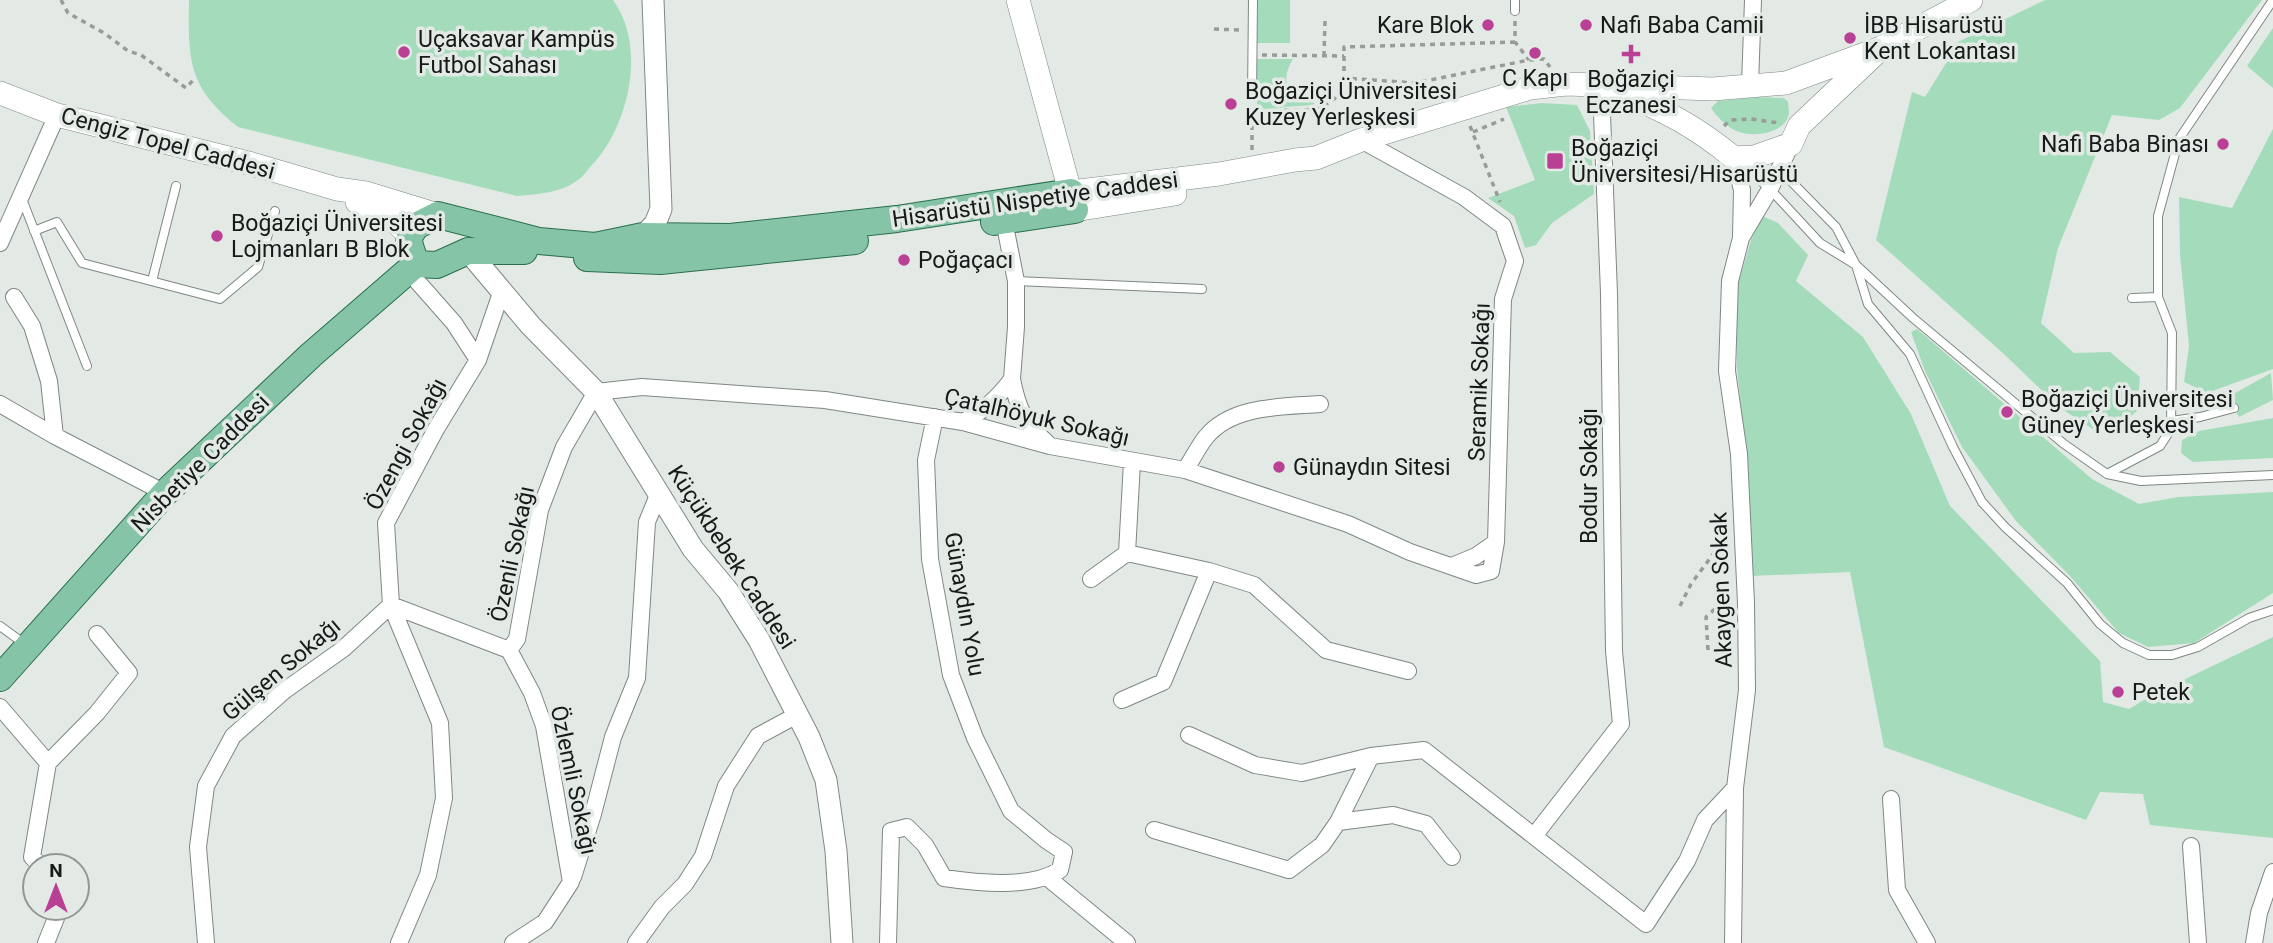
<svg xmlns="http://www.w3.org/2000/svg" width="2273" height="943" font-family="Roboto,sans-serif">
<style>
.green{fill:#a4dcbb}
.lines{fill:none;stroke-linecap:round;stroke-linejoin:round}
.service-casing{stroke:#808783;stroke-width:10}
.minor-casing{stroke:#808783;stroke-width:18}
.tertiary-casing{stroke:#808783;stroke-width:23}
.secondary-casing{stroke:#808783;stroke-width:24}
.primary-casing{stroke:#2a6f4e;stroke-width:28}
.path{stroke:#979c99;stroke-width:3.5;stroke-dasharray:5 5;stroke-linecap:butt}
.service{stroke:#fff;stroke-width:8}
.minor{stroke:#fff;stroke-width:16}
.tertiary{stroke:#fff;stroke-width:21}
.secondary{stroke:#fff;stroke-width:23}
.primary{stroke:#85c4a6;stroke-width:26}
.poi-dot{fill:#b94094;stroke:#e3eae6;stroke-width:2.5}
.labels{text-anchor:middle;stroke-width:7;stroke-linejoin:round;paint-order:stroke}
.poi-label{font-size:23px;fill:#171a18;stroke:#e3eae6;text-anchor:start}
.street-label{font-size:23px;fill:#171a18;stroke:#e3eae6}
</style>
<rect width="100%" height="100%" fill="#e3eae6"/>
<path class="green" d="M189,0H613C647,46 629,125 593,164C588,169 584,176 578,180C561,193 538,194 517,196L238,127C188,87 188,61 189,0Z
M1258,0H1290V43H1257Z
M2045,0H2262L2180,108L2159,120L2112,115L2058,248L2041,323L2074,353L2110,352L2140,377L2137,411L2118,427L2094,430L2059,407L2005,355L1876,240L1912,92L1925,97L1948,60L1937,52Z
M2273,28V88L2247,66Z
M1257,59H1293C1285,72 1282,85 1296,94L1304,91L1314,92V105L1285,107L1257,114Z
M1757,97L1783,98L1788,101C1788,105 1789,109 1789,113C1786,134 1752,138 1736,131C1727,127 1716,116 1711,108L1718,101Z
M1542,103L1577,105L1590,131L1594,194L1552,223L1536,245L1525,248L1514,216L1488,198L1535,180L1506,107Z
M2273,129V369L2207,393L2184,382L2189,346L2180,255L2179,197L2232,208Z
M1762,216L1778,223L1808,255L1796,281L1863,337L1911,414L1950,506L2100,661L2103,702L2129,709L2154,694L2273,637V838L2150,825L2143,794L2100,792L2086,820L1884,747L1850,572L1750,576L1746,456L1737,368V288L1751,240Z
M1917,329L2092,479L2139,504L2178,497L2273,492V593L2194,643L2148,647L2119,633L2070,576L2016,521L1962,447L1925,371L1911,332Z
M2271,373L2273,400L2239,417L2228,397Z
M2273,418V458L2193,462L2181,453L2182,440L2199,431Z"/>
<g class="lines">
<defs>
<path id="service" d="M1515,11V0
M1252,97L1253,0
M1739,162L1770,189L1820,243L1856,265L1913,318L2064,444L2107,474L2141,481L2273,475
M1779,169L1836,227L1856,265L1868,304L1910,354L1953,447L1982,502L2005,527L2067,583L2100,624L2123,643L2149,655H2172L2198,647L2249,618L2273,610
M22,199L87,366
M34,231L57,222L82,263L220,299L258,267L275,211
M152,281L176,186
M1016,281L1202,289
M2158,297V216L2179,139L2273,0
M2171,421L2200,417L2234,408
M2107,474L2160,446L2171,429L2172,333L2158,297L2132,298
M0,626L26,645"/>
<path id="minor" d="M1750,85L1753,0
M1361,140L1464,197L1503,226L1515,261L1503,299L1496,542
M1734,158L1742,190L1741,238L1770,189L1791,144
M1004,221L1016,281V327L1012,379
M0,243L57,115
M409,272L454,323L478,360
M14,297L32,326L49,381L55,436
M0,404L55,436L165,493
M963,422C984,411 998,398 1012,379C1018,410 1024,422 1048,444
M1132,462L1127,553L1209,571L1254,585L1326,650L1408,671
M1185,470C1192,460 1198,447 1206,437C1232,405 1282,407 1320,404
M1091,579L1127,553
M509,650L517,639L540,510L564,447L596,392L642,387L825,400L963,422L1050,446L1185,470L1348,524L1410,552L1476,575L1491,571L1496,542L1476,556L1452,566
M1122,700L1163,682L1209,571
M0,707L48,763L32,857L41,866
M1189,735L1255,765L1302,773L1371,756L1424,750L1646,924L1687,861L1705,820L1735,788
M48,763L97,713L129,673L97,634
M1891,799L1897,890L1927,943
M1338,822L1393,815L1426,824L1452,857
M1154,830L1289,870L1322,845L1338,822L1371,756
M1534,836L1621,724L1614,651L1609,293L1602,114L1604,86
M2191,846L2198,943
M573,877L593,814L613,737L637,678L647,522L659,493
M1048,878L1127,943
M46,943L60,908
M206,943L198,847L206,786L233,736L284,691L343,649L391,605L509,650L532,693L544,726L571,882L545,922L513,943
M399,943L428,875L444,798L440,723L391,605L386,523L436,429L478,360L501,293
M636,943L662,907L685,884L703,856L726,786L758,736L797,715
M888,943L891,831L907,827L925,845L944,878C978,883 1030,889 1060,870L1064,852L1046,840L1011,811L975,738L951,675L930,559L926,460L935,417
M1733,943L1735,788L1747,690L1746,603L1739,454L1727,371L1730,281L1741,238
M2254,943L2259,913L2273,872"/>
<path id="tertiary" d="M643,236L655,224L661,209L653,0
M468,251L531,326L596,392L693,549L728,591L759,640L809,737L826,780L836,851L842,943"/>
<path id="secondary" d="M1018,0L1075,210L1175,194
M1619,92C1665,110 1696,127 1734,158L1754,157L1791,144L1799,126L1874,55
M0,93L57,115L252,164L337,189L366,193L438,215
M1071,192L1219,174L1295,160L1316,158L1361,140L1530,88L1566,84L1713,89L1786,83L1881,48L1971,0
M357,202L396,223L410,235"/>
<path id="primary" d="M994,222L1075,210
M587,258L660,261L855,241
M416,264L409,243L410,235L416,226L438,215L539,241L595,246L643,236L730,237L897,219L1071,192
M416,264L437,265L468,251H524
M0,678L165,493L311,355L416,264"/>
</defs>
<use href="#service" class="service-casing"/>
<use href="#minor" class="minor-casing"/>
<use href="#tertiary" class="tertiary-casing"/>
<use href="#secondary" class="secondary-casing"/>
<use href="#primary" class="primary-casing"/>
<path class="path" d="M61,0L68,13L104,33L128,51L141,55L186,88L195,78
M1515,21V42L1529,60
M1214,29L1240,30
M1515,42L1344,47V78L1415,83L1529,60L1544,59L1550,67
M1262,55L1344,56
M1324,56L1325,20
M1252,107V126
M1470,126L1500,202
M1724,126L1730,120L1751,119L1779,123
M1473,132L1504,119
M1252,150V126C1260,122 1269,115 1277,112C1286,109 1296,111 1305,110C1327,108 1341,99 1344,78
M1714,553L1727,583
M1680,606L1691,584L1714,553L1719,524L1726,515
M1708,650L1706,617L1728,597"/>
<use href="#service" class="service"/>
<use href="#minor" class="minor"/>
<use href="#tertiary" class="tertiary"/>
<use href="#secondary" class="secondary"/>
<use href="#primary" class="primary"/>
</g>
<g class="poi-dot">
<circle cx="1488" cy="25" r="7"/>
<circle cx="1586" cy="25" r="7"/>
<circle cx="1850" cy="38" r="7"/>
<circle cx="404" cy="52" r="7"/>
<circle cx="1535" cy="53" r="7"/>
<path d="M1627.5 43.5h7v7h7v7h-7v7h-7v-7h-7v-7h7z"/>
<circle cx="1231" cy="104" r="7"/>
<circle cx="2223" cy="144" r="7"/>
<rect x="1546" y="152" width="18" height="18" rx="3.5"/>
<circle cx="217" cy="236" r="7"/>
<circle cx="904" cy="260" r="7"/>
<circle cx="2007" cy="412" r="7"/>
<circle cx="1279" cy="467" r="7"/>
<circle cx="2118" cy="692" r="7"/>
</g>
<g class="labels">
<g class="poi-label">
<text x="1474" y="33" text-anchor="end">Kare Blok</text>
<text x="1600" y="33">Nafi Baba Camii</text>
<text x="1864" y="33">İBB Hisarüstü<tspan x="1864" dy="26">Kent Lokantası</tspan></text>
<text x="418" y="47">Uçaksavar Kampüs<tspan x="418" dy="26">Futbol Sahası</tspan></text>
<text x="1535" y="86" text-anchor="middle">C Kapı</text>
<text x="1631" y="87" text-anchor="middle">Boğaziçi<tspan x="1631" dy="26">Eczanesi</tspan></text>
<text x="1245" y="99">Boğaziçi Üniversitesi<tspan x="1245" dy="26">Kuzey Yerleşkesi</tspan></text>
<text x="2209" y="152" text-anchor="end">Nafi Baba Binası</text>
<text x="1571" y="156">Boğaziçi<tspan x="1571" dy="26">Üniversitesi/Hisarüstü</tspan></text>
<text x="231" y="231">Boğaziçi Üniversitesi<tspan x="231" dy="26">Lojmanları B Blok</tspan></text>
<text x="918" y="268">Poğaçacı</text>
<text x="2021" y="407">Boğaziçi Üniversitesi<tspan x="2021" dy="26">Güney Yerleşkesi</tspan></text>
<text x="1293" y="475">Günaydın Sitesi</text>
<text x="2132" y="700">Petek</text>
</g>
<g class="street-label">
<text transform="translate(168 143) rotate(15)" y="8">Cengiz Topel Caddesi</text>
<text transform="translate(1035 199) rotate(-8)" y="8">Hisarüstü Nispetiye Caddesi</text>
<text transform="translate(1479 382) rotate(-88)" y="8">Seramik Sokağı</text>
<text transform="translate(1037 417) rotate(13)" y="8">Çatalhöyuk Sokağı</text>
<text transform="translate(406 444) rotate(-62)" y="8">Özengi Sokağı</text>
<text transform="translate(200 463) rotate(-45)" y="8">Nisbetiye Caddesi</text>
<text transform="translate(1589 476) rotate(-90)" y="8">Bodur Sokağı</text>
<text transform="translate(512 554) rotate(-78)" y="8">Özenli Sokağı</text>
<text transform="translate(732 557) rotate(57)" y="8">Küçükbebek Caddesi</text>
<text transform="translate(1721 590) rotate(-92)" y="8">Akaygen Sokak</text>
<text transform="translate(965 604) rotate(80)" y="8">Günaydın Yolu</text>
<text transform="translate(281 669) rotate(-40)" y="8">Gülşen Sokağı</text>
<text transform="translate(574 780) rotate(78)" y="8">Özlemli Sokağı</text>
</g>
</g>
<g transform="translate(56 887)"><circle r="33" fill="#e3eae6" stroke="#919794" stroke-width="2"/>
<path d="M0-5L12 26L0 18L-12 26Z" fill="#b94094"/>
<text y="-10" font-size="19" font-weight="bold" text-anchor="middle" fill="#171a18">N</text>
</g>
</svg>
